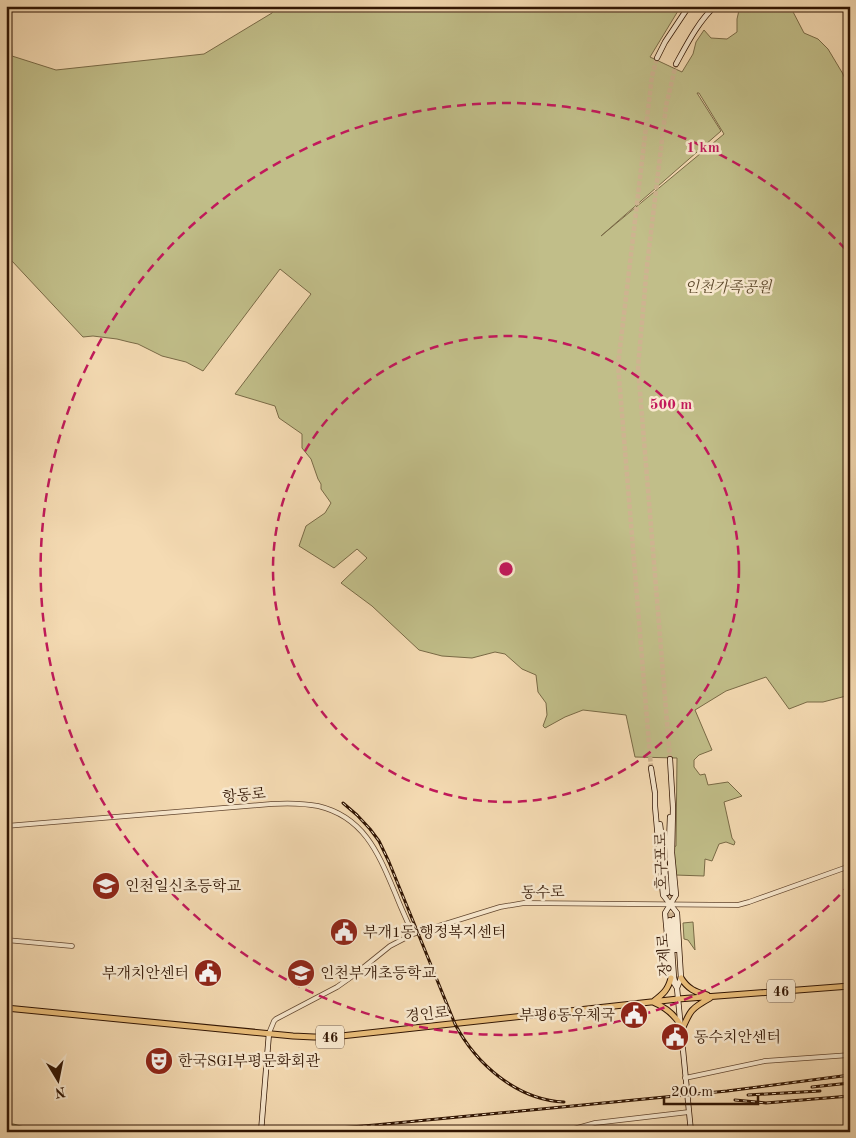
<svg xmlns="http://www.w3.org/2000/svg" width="856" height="1138" font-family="'Old Standard TT','Noto Serif KR',serif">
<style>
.green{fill:#c1be89;stroke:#796a46;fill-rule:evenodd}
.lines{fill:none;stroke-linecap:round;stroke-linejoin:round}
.secondary-tunnel{stroke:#ceb390;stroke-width:4.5;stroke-dasharray:4.5 2;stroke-linecap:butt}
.tertiary-casing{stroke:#62462f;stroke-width:5.5}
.secondary-casing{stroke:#311503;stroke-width:6}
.primary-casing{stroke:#311503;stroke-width:7}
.tertiary{stroke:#f8e8ce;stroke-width:4}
.secondary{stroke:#f8e8ce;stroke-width:4.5}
.primary{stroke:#eabe7a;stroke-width:5}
.rail-casing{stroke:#311503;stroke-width:3}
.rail{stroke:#f8e8ce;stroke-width:1;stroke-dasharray:4;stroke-linecap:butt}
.ring{fill:none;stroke:#c2185b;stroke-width:2.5;stroke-dasharray:9 6}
.labels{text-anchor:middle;stroke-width:5;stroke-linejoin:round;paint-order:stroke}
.shield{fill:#f8e8ce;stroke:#6d5440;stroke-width:1}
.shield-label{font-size:14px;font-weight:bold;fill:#311503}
.park-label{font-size:15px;font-style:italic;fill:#5c482b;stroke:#f8e8ce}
.street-label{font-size:15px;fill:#311503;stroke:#f8e8ce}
.poi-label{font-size:15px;fill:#311503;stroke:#f8e8ce;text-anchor:start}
.centre{fill:#c2185b;stroke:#f8e8ce;stroke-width:2.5}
.ring-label{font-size:15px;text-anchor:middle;font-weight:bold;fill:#c2185b;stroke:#f8e8ce;stroke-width:5;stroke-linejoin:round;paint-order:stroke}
</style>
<rect width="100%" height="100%" fill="#f5dbb3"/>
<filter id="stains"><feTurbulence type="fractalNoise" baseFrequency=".004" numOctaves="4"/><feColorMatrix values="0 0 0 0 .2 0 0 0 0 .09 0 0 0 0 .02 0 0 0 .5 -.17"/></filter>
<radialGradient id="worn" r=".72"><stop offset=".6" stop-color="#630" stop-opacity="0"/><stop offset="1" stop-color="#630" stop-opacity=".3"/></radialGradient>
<path class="green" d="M6,6H10L12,56L56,70L204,54L272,13L276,6H681L650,57L682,72L693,54L696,42L704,30L711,38L727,39L737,32V19L740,6H790L804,33L818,39L828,49L843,74L850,91V147L845,143L850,150V695L823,702H807L789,709L766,677L726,691L695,710L712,750L699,755L694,760V767L700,775L705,774L708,785L728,782L742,796L724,802L732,838L735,842L734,845L726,842L719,844L712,861L705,859L704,876L675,875L674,847L676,846L677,758L635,757L626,715L583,710L565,717L545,728L543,726L547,715L546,703L538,692L536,675L522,669L505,654L495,652L472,658L442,656L419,650L372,606L341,583L367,558L357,549L334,568L299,546L306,526L325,513L331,503L321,489V484L318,479L311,459L302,448V434L279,418L275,406L235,394L311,294L280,269L203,371L186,362L162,356L138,344L129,342L117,339L93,336L83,337L12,261L6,260ZM697,93H699L724,134L601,236L721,131Z
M693,922L695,950L688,940L684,939L683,923Z
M6,1122L43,1132H6Z"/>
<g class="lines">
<path class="secondary-tunnel" d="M670,759L638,367L647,266L666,106L676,64
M651,768L618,365L652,76L657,58
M667,893L670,920
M672,893L674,919"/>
<defs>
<path id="tertiary" d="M6,826L271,804C287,803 302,803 318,806C365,817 379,855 396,895C401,908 407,921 413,934
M6,940L72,946
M269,1033L274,1021L276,1019L337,987L354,975L390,946L413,934L500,907L524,903L738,905L749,902L850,866
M685,1078L765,1061L850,1055
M563,1132L595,1123L689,1112"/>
<path id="secondary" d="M657,58L665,42L689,6
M676,64C687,44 698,22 715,6
M670,759L673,808L672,853L676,895L665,913L671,978L677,988
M651,768L655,793V806L663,895L677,913L681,978L677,988
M670,817L669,843L672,893
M660,824L664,856L667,893
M674,919L676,950
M670,920L674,978L677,988L691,1132
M261,1132L269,1033"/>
<path id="primary" d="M681,978C688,989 695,992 707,995
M654,1001C663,994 668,990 671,978
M653,1002C665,1007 673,1013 680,1024
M6,1008L293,1036L314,1037H332L678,999L850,986
M681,1032C690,1011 690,1009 710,998"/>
</defs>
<use href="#tertiary" class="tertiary-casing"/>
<use href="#secondary" class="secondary-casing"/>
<use href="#primary" class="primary-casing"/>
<use href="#tertiary" class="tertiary"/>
<use href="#secondary" class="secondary"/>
<use href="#primary" class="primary"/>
<defs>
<path id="rail" d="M343,803L357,815L370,829L379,841L389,862L455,1024C476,1064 517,1100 564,1102
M812,1087L850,1083
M748,1095L820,1091
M735,1100L766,1103L850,1096
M291,1132L375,1125L727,1091L850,1075
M387,1132L407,1128"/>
</defs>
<use href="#rail" class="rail-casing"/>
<use href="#rail" class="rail"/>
</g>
<g class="ring">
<circle cx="506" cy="569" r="233"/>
<path d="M850 884A466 466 0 1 1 850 254"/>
</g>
<defs>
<symbol id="school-disc" viewBox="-11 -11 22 22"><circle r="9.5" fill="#8f2418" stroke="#f8e8ce"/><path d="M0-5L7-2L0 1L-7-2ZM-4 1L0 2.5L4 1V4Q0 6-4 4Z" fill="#fff"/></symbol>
<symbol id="civic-disc" viewBox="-11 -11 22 22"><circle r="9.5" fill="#8f2418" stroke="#f8e8ce"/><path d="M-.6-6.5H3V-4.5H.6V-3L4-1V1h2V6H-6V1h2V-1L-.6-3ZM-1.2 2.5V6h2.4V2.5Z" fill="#fff"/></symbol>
<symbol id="theatre-disc" viewBox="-11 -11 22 22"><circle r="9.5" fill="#8f2418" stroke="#f8e8ce"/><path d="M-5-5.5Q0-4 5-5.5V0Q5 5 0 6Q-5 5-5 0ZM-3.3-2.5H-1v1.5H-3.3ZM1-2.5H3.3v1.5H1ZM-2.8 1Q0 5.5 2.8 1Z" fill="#fff"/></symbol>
</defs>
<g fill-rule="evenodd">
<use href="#school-disc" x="90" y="870" width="32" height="32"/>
<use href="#civic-disc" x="328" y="916" width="32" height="32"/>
<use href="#civic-disc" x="192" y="957" width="32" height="32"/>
<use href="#school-disc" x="285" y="957" width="32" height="32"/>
<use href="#civic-disc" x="618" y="999" width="32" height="32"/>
<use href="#civic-disc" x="659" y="1021" width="32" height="32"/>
<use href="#theatre-disc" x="143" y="1045" width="32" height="32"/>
</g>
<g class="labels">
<g class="shield">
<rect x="767" y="979.5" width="28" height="23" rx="4"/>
<rect x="316" y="1025.5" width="28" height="23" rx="4"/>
</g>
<g class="shield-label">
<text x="781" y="996">46</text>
<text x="330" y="1042">46</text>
</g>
<g class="park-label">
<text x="728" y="292">인천가족공원</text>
</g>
<g class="street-label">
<text transform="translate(244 795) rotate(-5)" y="5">항동로</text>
<text transform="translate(661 861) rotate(-91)" y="5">호구포로</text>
<text transform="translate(543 892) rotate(-1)" y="5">동수로</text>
<text transform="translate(664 955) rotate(-94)" y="5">장제로</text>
<text transform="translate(427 1014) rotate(-6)" y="5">경인로</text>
</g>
<g class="poi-label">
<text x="125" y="891">인천일신초등학교</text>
<text x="363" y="937">부개1동 행정복지센터</text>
<text x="189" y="978" text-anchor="end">부개치안센터</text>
<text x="320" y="978">인천부개초등학교</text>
<text x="615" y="1020" text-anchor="end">부평6동우체국</text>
<text x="694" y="1042">동수치안센터</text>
<text x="178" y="1066">한국SGI부평문화회관</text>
</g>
</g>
<circle cx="506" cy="569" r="8" class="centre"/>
<g class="ring-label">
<text x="703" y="152">1 km</text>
<text x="671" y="409">500 m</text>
</g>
<rect width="856" height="1138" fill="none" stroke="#f5dbb3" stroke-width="25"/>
<rect x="8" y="8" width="841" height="1123" fill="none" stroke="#311503" stroke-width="2.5"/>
<rect x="12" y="12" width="831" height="1113" fill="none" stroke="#311503"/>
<g transform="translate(58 1080) rotate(170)" stroke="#f8e8ce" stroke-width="4" paint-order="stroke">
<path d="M0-4L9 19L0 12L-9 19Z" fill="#311503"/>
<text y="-8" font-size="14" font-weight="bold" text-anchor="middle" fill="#311503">N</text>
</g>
<path d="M664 1096v8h94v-8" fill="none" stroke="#311503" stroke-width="2.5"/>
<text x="671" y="1096" font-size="15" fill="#311503" stroke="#f8e8ce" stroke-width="4" paint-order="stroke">200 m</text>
<rect width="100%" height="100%" filter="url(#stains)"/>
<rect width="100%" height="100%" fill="url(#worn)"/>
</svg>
